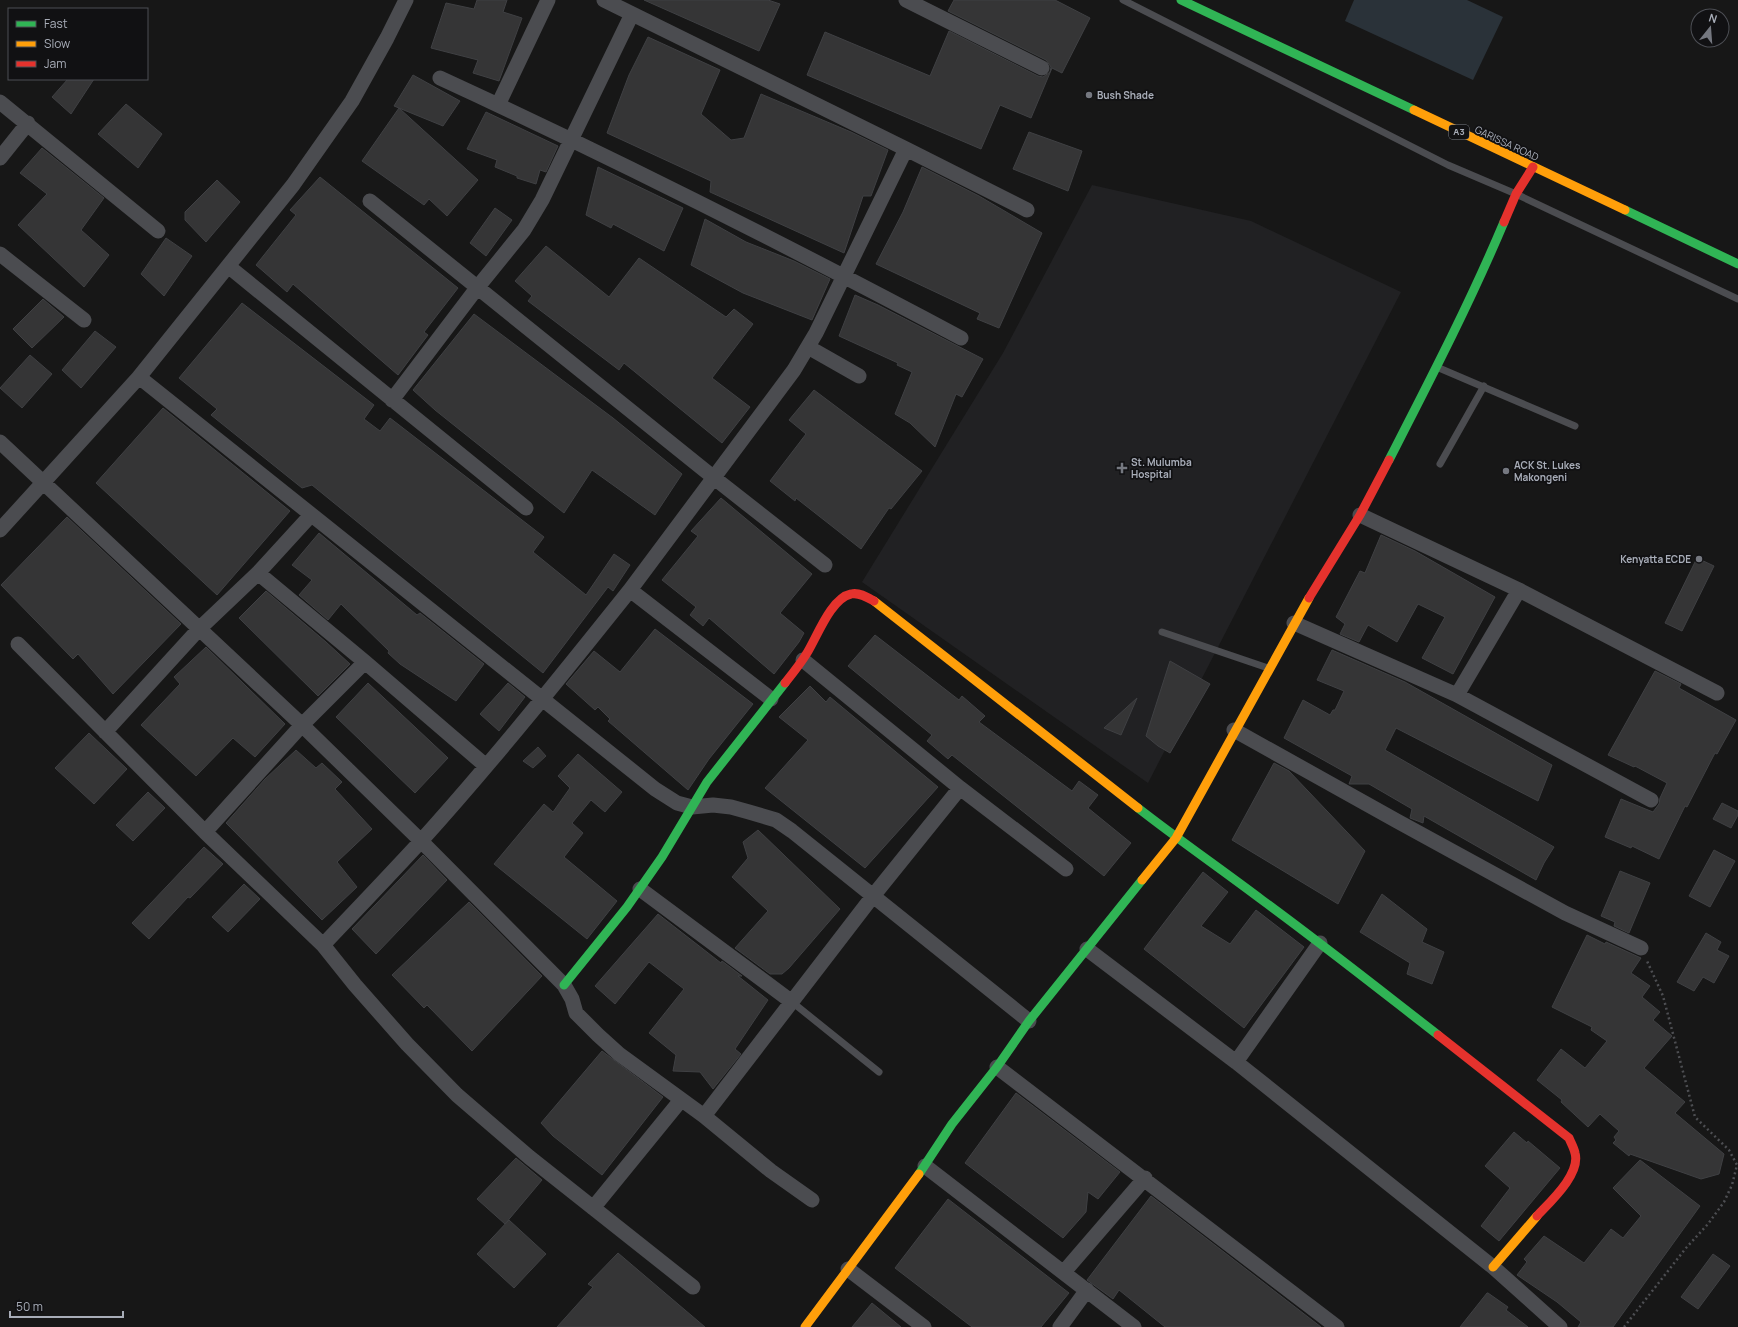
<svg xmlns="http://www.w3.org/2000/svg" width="1738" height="1327" font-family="Manrope,sans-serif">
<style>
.built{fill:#212123}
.water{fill:#2a3239}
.building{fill:#353536;stroke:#3f4043}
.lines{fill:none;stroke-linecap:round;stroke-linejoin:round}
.path{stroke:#4d4e52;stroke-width:2.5;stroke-dasharray:2 3;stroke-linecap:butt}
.lane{stroke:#4b4c50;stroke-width:7}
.street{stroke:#4b4c50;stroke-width:15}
.fast{stroke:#30b455;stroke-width:9}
.slow{stroke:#ff9f0a;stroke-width:9}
.jam{stroke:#e5322d;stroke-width:9}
.poi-dot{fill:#757880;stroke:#111113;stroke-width:1.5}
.labels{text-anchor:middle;stroke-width:3.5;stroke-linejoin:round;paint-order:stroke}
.shield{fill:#111113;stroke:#7b7e86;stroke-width:1}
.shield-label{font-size:9px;font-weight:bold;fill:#a8adb8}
.poi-label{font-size:10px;font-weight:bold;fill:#a8adb8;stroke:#111113;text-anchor:start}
.street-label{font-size:10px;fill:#a8adb8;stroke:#111113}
</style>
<rect width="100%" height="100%" fill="#171717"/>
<path class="built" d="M1092,185L1251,221L1401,292L1148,783L862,582L1003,353Z"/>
<path class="water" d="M1354,0H1467L1503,17L1473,80L1345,21Z"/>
<path class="building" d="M477,0H507L503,12L522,18L499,81L473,73L478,60L431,48L446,3L474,9Z
M644,0H768L780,4L759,51Z
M954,0H1055L1090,18L1062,73L1052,68L1031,118L1000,105L981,149L807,75L825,32L930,76L949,31L1038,76L1043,77L1050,72L1051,67L1046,60L948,11Z
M648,37L720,70L701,114L731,140L744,138L761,94L851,132L888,150L871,196H863L844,253L710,192L711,181L607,133L629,75Z
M413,75L460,101L443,126L394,106Z
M68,79H94L71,114L52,97Z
M126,104L162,134L138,168L98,134Z
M399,108L478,180L447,216L429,199L424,205L362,161Z
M486,112L558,146L546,172L540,170L536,184L517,178V176L495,167L497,160L467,149Z
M1029,132L1082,151L1068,191L1013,169Z
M42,148L104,198L81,230L109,255L84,287L18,225L47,194L20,173Z
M598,167L683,208L664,251L613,224L611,228L586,215Z
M922,167L979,196L1042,233L999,328L977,319L980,313L876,264L903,212Z
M320,177L458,288L424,332L428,335L398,375L293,284L287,292L256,265L296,215L290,210Z
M217,180L240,202L206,242L185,220V212Z
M495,208L512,220L486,256L470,243Z
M705,219L746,242L794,261L830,279L812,320L743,293L691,265Z
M166,238L192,256L164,296L141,274Z
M546,246L609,297L639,258L726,317L734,309L753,324L712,378L750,407L722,443L624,363L619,370L528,301L532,296L515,281Z
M855,295L878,305L983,359L962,397L956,394L935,447L910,423L895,414L912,372L897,365L898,363L839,336Z
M43,299L64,317L32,348L13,329Z
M242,303L374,405L364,419L380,431L390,418L544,537L533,552L586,595L614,554L630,565L613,591L608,587L543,673L312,485L302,488L211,415L217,409L179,378Z
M474,314L613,418L682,474L655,515L592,470L564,513L435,410L413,390Z
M95,331L116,347L81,388L62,370Z
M30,355L52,374L22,408L0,388Z
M814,390L922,471L891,509L889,508L861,549L796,498L795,501L770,481L806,434L789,420Z
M163,408L290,511L217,595L96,483Z
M721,498L812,574L780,613L804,633L799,642L774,674L709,618L703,626L690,615L696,607L662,580L698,536L691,531Z
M67,517L181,624L113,694L78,654L73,659L1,585Z
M319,533L417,615L420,613L484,664L456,701L400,664L388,653L389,651L341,604L328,620L299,595L312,580L292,565Z
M1381,535L1415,551L1495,597L1453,674L1422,658L1445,617L1418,604L1397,642L1368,625L1359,642L1340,634L1345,624L1336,617L1360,571L1365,573Z
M1697,558L1714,566L1682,631L1665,623Z
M266,591L326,642L350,664L318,696L239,618Z
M655,629L753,704L709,759L688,790L608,721L610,719L598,707L595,710L566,684L594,651L620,672Z
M875,635L959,700L962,696L985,716L979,722L1072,791L1079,781L1098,795L1088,808L1131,843L1104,876L952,755L948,759L927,741L932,735L848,666Z
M206,647L285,724L255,757L233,738L196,776L141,725L180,684L174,677Z
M1332,650L1405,682L1552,765L1538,801L1396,728L1385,750L1554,847L1544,863L1536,880L1424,816L1423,823L1410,818L1412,809L1369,784H1349L1352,776L1284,738L1303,700L1330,715L1333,710H1335L1344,691L1317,680Z
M1170,661L1210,684L1170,753L1158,746L1146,736Z
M1655,671L1681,684L1679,688L1736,720L1717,754L1715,753L1687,807L1685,806L1659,859L1632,846L1631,848L1605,837L1621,799L1653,812L1659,804L1660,798L1667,783L1635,766L1634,767L1608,755Z
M368,683L448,758L415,793L336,717Z
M508,683L525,697L499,731L480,714Z
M810,686L826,702L830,697L938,787L865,868L765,788L808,740L779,717Z
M1137,698L1121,735L1104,728Z
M89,733L127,769L94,804L55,768Z
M538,747L546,756L533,768L523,761Z
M296,750L316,768L322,763L342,782L335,789L372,829L337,862L357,887L322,920L226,823L265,779Z
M578,754L622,792L605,812L591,800L572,823L583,833L564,857L617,901L587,939L494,864L544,804L553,812L570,788L558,776Z
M1274,763L1289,771L1365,851L1338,904L1232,840Z
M148,792L165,808L133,841L116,825Z
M1722,803L1738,811V815L1731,828L1713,819Z
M758,830L840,909L789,968L782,974H770L735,948L768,911L732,877L748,858L743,842Z
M204,847L223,864L190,898L188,897L149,939L132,923Z
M1714,850L1735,861L1710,907L1689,896Z
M423,855L447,880L376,954L352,929Z
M1620,871L1650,883L1629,933L1614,926L1615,922L1601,916Z
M1203,872L1228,892L1201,926L1230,944L1256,910L1304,947L1244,1028L1144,949Z
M244,884L260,899L228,932L212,917Z
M1382,894L1427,929L1422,942L1444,952L1432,984L1407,974L1410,963L1360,932Z
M469,902L542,976L472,1051L427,1005L424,1008L392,975Z
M658,914L721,963L722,961L742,976H738L768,1000L735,1049L741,1054L713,1089L700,1072L673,1071L676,1055L649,1033L684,989L649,962L615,1004L595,986Z
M1706,933L1721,942L1717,950L1729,956L1714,983L1703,977L1694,991L1677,982Z
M1587,935L1605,944L1606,942L1641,958L1631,973L1650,986L1642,997L1660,1012L1653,1020L1672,1036L1644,1068L1685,1102L1675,1113L1724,1154L1719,1174L1701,1179L1630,1154L1629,1156L1613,1143L1616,1140L1614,1137L1619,1131L1601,1115L1600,1114L1588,1127L1561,1102L1562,1100L1537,1080L1561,1049L1585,1068L1607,1041L1591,1030L1592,1027L1552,1007Z
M602,1051L663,1097L602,1175L553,1136L541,1123Z
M1016,1093L1120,1172L1098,1199L1088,1192L1086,1212L1063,1238L965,1163Z
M1514,1132L1527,1143L1528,1141L1560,1168L1499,1241L1481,1226L1510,1188L1485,1166Z
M516,1158L542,1180L505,1224L477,1199Z
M1640,1160L1700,1206L1613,1327H1578L1581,1322L1557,1302L1517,1275L1527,1262L1524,1259L1544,1236L1584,1263L1611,1229L1623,1238L1641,1216L1613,1188Z
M1151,1196L1220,1249L1321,1327H1165L1119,1290L1113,1299L1087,1280Z
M948,1199L1069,1293L1041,1327H972L895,1268Z
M509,1220L546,1254L514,1288L477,1254Z
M618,1253L705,1327H557L593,1287L588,1284Z
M1713,1254L1730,1266L1698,1309L1681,1297Z
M1487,1293H1488L1508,1307L1506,1310L1528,1327H1460Z
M872,1303L901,1327H852Z"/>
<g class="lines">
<path class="path" d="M1624,1327L1686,1248L1708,1224L1724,1202L1732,1185L1737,1165L1729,1150L1695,1117L1663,996L1647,961"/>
<path class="lane" d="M1123,0L1448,165L1516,194L1738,299
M1439,368L1575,426
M1440,464L1484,386
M1162,632L1268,668
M792,1002L879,1072"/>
<path class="street" d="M604,0L906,149L1027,210
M906,0L1042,68
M440,78C616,159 790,247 961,338
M0,102L158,231
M498,105L548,0
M0,158L28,123
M370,201L713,477L825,565
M0,254L84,320
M228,266L526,508
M808,347L859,376
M139,377L655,789L677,803L692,807L713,805L731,807L749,812L776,820L792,831L1029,1021
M392,400L477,288L524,230L542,200L632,14
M0,442L302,725L421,841L564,985L572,999L576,1013L598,1035L619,1054L704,1116L771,1171L812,1200
M1360,515L1519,590L1717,693
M0,530L139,377L293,185L352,101L387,38L406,0
M258,573L365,662L486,766
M1294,623L1457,695L1519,590
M18,644L205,832L323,945L355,985L407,1044L457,1095L529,1157L693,1287
M803,660L960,788L1066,869
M1457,695L1651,800
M771,699L630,590L794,370L816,333L906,149
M1234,730L1397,821L1565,913L1641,948
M105,732L199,629L258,573L311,515
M205,832L302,725L365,662
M640,889L792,1002
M323,945C356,910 389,876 421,841C494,760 562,675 630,590
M1087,949L1236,1062L1493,1267L1560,1327
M1236,1062L1320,943
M997,1067L1337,1327
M704,1116L873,896L960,788
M925,1166L1134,1327
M593,1208L681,1100
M848,1269L924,1327
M1064,1272L1145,1178
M1060,1327L1087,1290"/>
<path class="fast" d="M1181,0L1414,110
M1625,210L1738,264
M1389,460C1429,382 1470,303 1504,222
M1138,808C1179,840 1221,869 1262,900C1322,944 1380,990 1438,1035
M564,985L627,907L662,857L707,782L785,683
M919,1174L952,1124L997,1067L1029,1021L1142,880"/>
<path class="slow" d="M1414,110L1625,210
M874,601L1138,808
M1142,880L1176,838L1309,598
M1493,1267L1537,1216
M805,1327L919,1174"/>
<path class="jam" d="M1504,222L1516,194L1533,167
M1309,598L1360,515L1389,460
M785,683C793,673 801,663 807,653C817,637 831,598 851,594C859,592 867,597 874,601
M1438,1035L1569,1138C1571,1143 1574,1148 1575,1153C1581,1174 1550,1202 1537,1216"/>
</g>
<g class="poi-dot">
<circle cx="1089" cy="95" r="4"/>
<path d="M1120 462h4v4h4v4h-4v4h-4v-4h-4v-4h4z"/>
<circle cx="1506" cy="471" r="4"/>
<circle cx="1699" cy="559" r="4"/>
</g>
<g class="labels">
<rect class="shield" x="1449" y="125" width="20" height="14" rx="3"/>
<g class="shield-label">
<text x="1459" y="135">A3</text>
</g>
<g class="poi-label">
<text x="1097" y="99">Bush Shade</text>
<text x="1131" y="466">St. Mulumba<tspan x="1131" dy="12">Hospital</tspan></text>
<text x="1514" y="469">ACK St. Lukes<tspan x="1514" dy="12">Makongeni</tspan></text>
<text x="1691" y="563" text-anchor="end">Kenyatta ECDE</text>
</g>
<g class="street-label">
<text transform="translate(1507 143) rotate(25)" y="4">GARISSA ROAD</text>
</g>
</g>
<rect x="8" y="8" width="140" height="72" fill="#111113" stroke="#4d4f55"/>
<rect x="16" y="21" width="20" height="6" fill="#30b455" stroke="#4d4f55"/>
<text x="44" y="28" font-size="12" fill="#a8adb8">Fast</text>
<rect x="16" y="41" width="20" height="6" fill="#ff9f0a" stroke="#4d4f55"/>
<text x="44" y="48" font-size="12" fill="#a8adb8">Slow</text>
<rect x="16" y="61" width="20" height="6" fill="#e5322d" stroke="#4d4f55"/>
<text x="44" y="68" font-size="12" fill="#a8adb8">Jam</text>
<g transform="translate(1710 28) rotate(17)"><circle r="19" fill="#111113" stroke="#4d4f55"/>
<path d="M0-3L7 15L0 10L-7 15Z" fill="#757880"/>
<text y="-6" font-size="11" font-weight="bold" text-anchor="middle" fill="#a8adb8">N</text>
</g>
<path d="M10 1311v6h113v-6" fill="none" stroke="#a8adb8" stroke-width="2"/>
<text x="16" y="1311" font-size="12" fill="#a8adb8" stroke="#111113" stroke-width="3" paint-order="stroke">50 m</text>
</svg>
